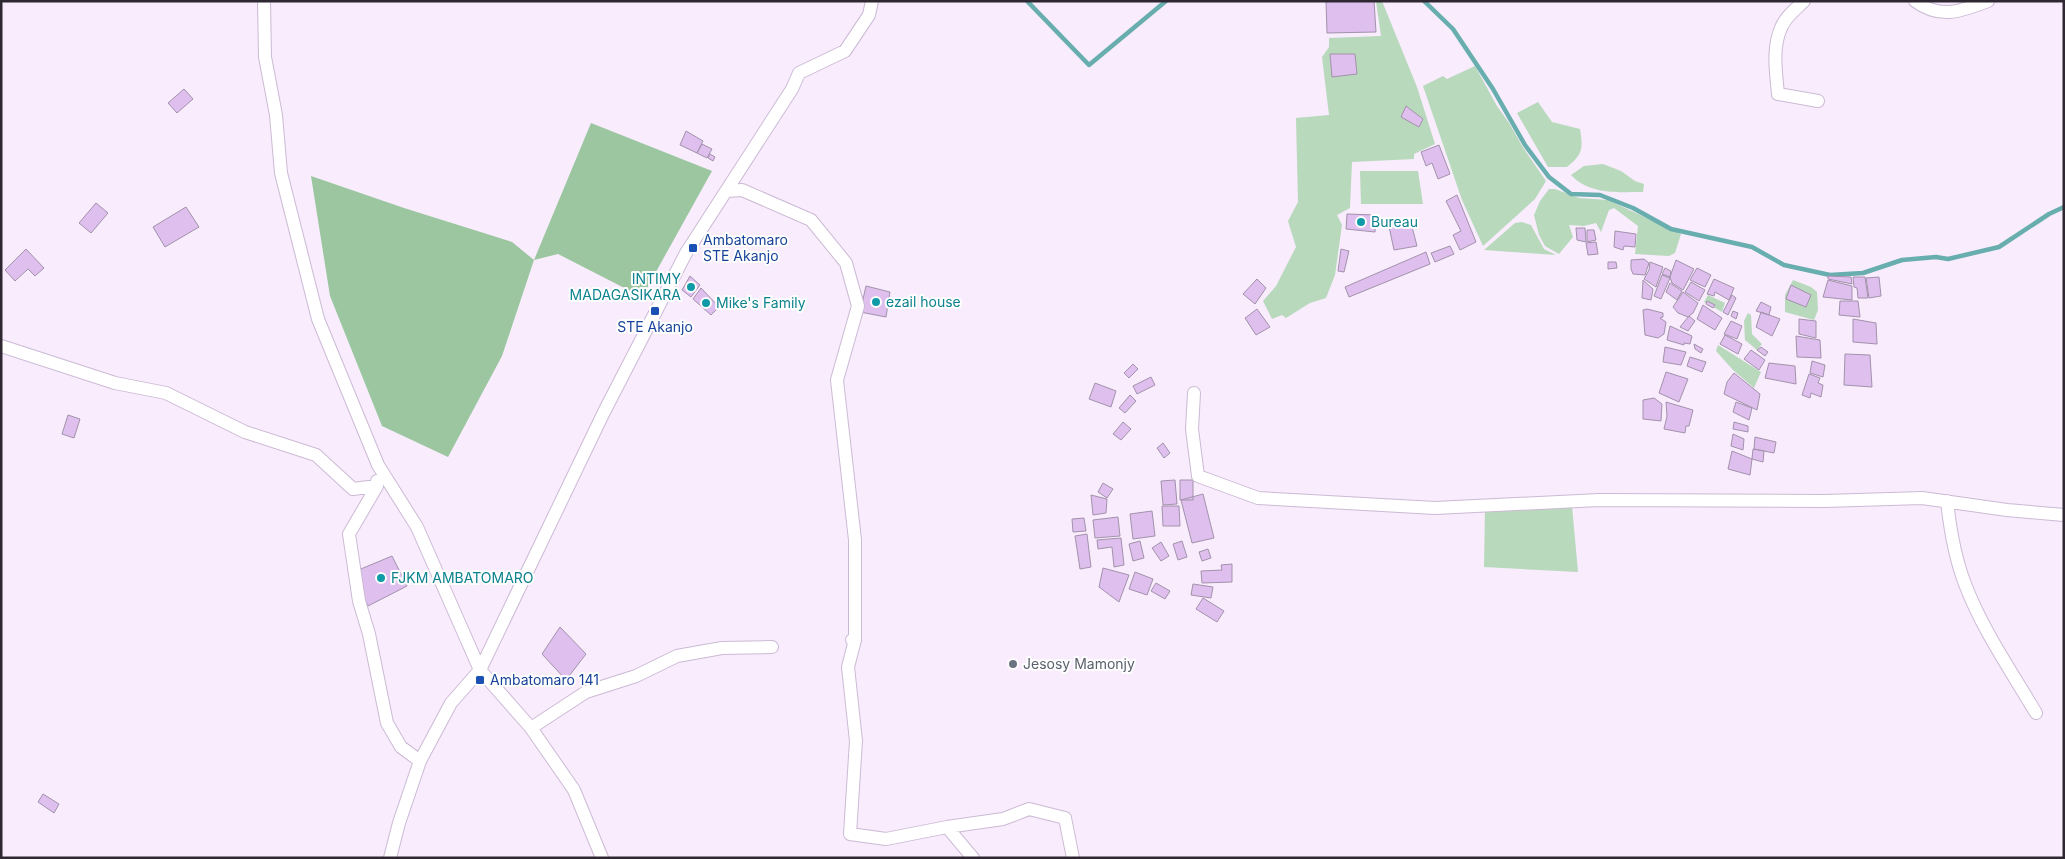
<svg xmlns="http://www.w3.org/2000/svg" width="2065" height="859" font-family="Inter,sans-serif">
<style>
.green{fill:#b8d9bc}
.forest{fill:#9bc6a0}
.lines{fill:none;stroke-linecap:round;stroke-linejoin:round}
.stream{stroke:#68aeae;stroke-width:4.5}
.building{fill:#debfed;stroke:#a392ab}
.street-casing{stroke:#ccbad5;stroke-width:14}
.street{stroke:#fff;stroke-width:12}
.culture-dot{fill:#0f9aa8;stroke:#fefefe;stroke-width:2}
.transit-dot{fill:#1a4fb4;stroke:#fefefe;stroke-width:2}
.worship-dot{fill:#6b7280;stroke:#fefefe;stroke-width:2}
.labels{text-anchor:middle;stroke-width:4;stroke-linejoin:round;paint-order:stroke}
.culture-label{font-size:14px;fill:#0d838f;stroke:#fefefe;text-anchor:start}
.transit-label{font-size:14px;fill:#164399;stroke:#fefefe;text-anchor:start}
.worship-label{font-size:14px;fill:#5b616d;stroke:#fefefe;text-anchor:start}
</style>
<rect width="100%" height="100%" fill="#f8ecfd"/>
<path class="green" d="M1376,1H1382L1417,87L1435,144L1414,154V159L1352,162L1350,208L1337,215L1342,225L1335,275L1326,298L1310,303L1286,318L1282,315L1272,319L1263,301L1276,286L1296,247L1288,221L1298,202L1296,118L1329,115L1322,57L1329,47V38L1381,36Z
M1475,66L1497,106L1509,123L1524,149L1546,181L1535,199L1483,246L1462,200L1423,86L1443,76L1447,79Z
M1538,102L1552,122L1580,129C1583,149 1583,154 1567,167H1548L1517,113Z
M1603,164L1621,171L1635,181L1644,184L1643,192C1617,192 1590,195 1571,175L1584,166Z
M1360,171H1418L1423,204H1361Z
M1549,189H1555L1579,198L1608,200L1681,234L1675,253L1669,256L1635,254L1638,226L1614,208L1609,210L1601,232L1596,223L1584,226L1569,225L1573,237L1559,254L1545,246L1539,235L1534,215L1540,201Z
M1522,222L1531,225L1544,249L1556,255L1484,250L1515,223Z
M1793,280L1811,287L1817,292L1818,310L1814,320L1785,312V295Z
M1708,295L1725,303L1722,312L1704,302Z
M1748,313L1751,315L1752,334L1762,344L1757,350L1745,340L1744,321Z
M1718,345L1761,372L1754,388L1733,370L1716,351Z
M1572,506L1578,572L1484,567L1485,508Z"/>
<path class="forest" d="M591,123L712,171L642,297L558,254L534,260L502,356L448,457L382,426L330,296L311,176L404,208L512,242L534,260Z"/>
<g class="lines">
<path class="stream" d="M1027,1L1089,65L1166,1
M1424,1L1453,29L1493,89L1525,145L1549,177L1571,194L1600,195L1633,208L1671,229L1752,247L1784,265L1830,275L1863,273L1902,260L1936,257L1948,259L1999,247L2049,214L2064,207"/>
</g>
<path class="building" d="M1326,1H1374L1376,32L1327,33Z
M1330,54H1355L1357,74L1332,77Z
M184,89L193,99L177,113L168,103Z
M1406,106L1423,119L1419,127L1401,117Z
M686,131L703,141L697,153L680,145Z
M702,144L712,149L707,158L697,153Z
M1439,145L1450,174L1438,179L1432,163L1426,166L1421,152Z
M710,154L715,157L713,161L708,158Z
M1457,195L1476,242L1460,250L1453,235L1461,231L1446,201Z
M96,203L108,213L91,233L79,223Z
M186,207L199,227L165,247L153,227Z
M1347,214L1376,215L1375,232L1346,229Z
M1410,219L1417,246L1394,250L1388,222Z
M1576,228H1585L1586,242L1577,240Z
M1587,230H1594L1596,240L1587,242Z
M1615,231L1636,234L1635,247L1624,246L1623,250L1614,247Z
M1596,242L1598,254L1588,255L1586,243Z
M1450,246L1454,254L1435,262L1431,253Z
M26,249L44,268L35,276L28,269L15,281L5,270Z
M1341,249L1349,251L1344,272L1338,271Z
M1426,252L1430,264L1349,297L1345,287Z
M1644,259L1649,263L1645,275L1633,274L1631,269V260Z
M1676,260L1694,269L1683,290L1672,283L1670,277Z
M1608,262H1616L1617,268L1608,269Z
M1650,262L1663,267L1656,287L1644,279L1649,270Z
M1665,268L1671,271L1670,277L1662,274Z
M1697,268L1711,275L1705,287L1690,280Z
M1662,275L1670,278L1661,299L1654,296Z
M690,276L700,285L691,297L682,290Z
M1828,276L1851,277L1852,284L1828,279Z
M1853,277H1865L1868,298H1858L1857,288L1854,287Z
M1879,277L1881,296L1869,298L1866,278Z
M1257,279L1266,288L1255,304L1243,294Z
M1714,279L1734,288L1729,300L1715,292L1714,296L1707,294Z
M1643,280L1653,289L1651,300L1642,298Z
M1828,280L1852,286V300L1823,297Z
M1691,282L1705,290L1699,301L1685,292Z
M1670,283L1682,291L1677,300L1666,292Z
M1791,285L1811,295L1806,307L1786,299Z
M866,286L890,292L886,317L860,312Z
M701,288L719,307L711,315L693,299Z
M1683,292L1698,303L1693,313L1688,317L1678,313L1673,307Z
M1732,295L1736,298L1728,315L1723,312Z
M1707,301L1715,305L1713,308L1706,304Z
M1840,301H1858L1860,317L1839,315Z
M1761,302L1771,307L1769,315L1756,311Z
M1703,305L1722,318L1715,330L1697,319Z
M1257,309L1270,327L1256,335L1245,318Z
M1647,309L1663,313V317L1660,318L1666,322L1664,334L1658,338L1645,335L1643,310Z
M1733,311L1738,313L1736,319L1731,316Z
M1761,312L1780,319L1772,336L1756,327Z
M1689,316L1695,321L1688,331L1680,327Z
M1799,319L1816,321V338L1799,334Z
M1853,319L1876,323L1877,344L1853,342Z
M1731,321L1742,326L1737,339L1724,334Z
M1670,326L1692,336L1690,344L1684,343V345L1667,340Z
M1725,335L1742,344L1738,354L1720,344Z
M1796,336L1820,340L1821,358L1797,357Z
M1694,344L1703,349L1701,353L1695,349Z
M1665,347L1686,352L1681,365L1663,362Z
M1761,347L1768,352L1765,356L1757,350Z
M1751,350L1765,360L1759,370L1744,359Z
M1845,354L1870,355L1872,387L1844,385Z
M1690,357L1706,362L1702,372L1687,366Z
M1812,361L1825,365L1823,377L1810,373Z
M1769,363L1795,366L1796,384L1765,378Z
M1133,364L1138,369L1129,378L1124,373Z
M1666,372L1688,379L1679,402L1659,393Z
M1734,373L1760,394L1757,410L1724,394L1727,382Z
M1809,374L1820,378L1818,383L1823,385L1821,397L1811,393L1810,398L1802,395Z
M1151,377L1155,385L1137,394L1133,386Z
M1095,383L1116,391L1111,407L1089,399Z
M1130,395L1136,401L1125,413L1119,408Z
M1654,398L1662,404L1661,421L1643,419V400Z
M1666,402L1693,410L1689,426H1686L1685,433L1664,429L1667,416Z
M1736,402L1752,408L1749,420L1733,412Z
M68,415L80,419L74,438L62,434Z
M1123,422L1131,429L1121,440L1113,434Z
M1734,422L1748,426V432L1733,429Z
M1733,434L1744,439L1743,450L1731,446Z
M1755,437L1776,442L1774,453L1754,449Z
M1163,443L1170,453L1164,458L1157,448Z
M1753,449L1764,451L1763,462L1752,459Z
M1732,451L1752,459L1750,475L1728,469Z
M1175,480L1177,504L1163,505L1161,481Z
M1180,480H1193V500H1180Z
M1103,483L1113,489L1107,498L1098,492Z
M1203,494L1214,538L1192,543L1181,500Z
M1091,495L1107,499L1106,513L1093,515Z
M1162,506H1179L1180,526H1163Z
M1152,511L1155,536L1133,539L1130,514Z
M1118,517L1120,536L1095,538L1093,520Z
M1084,518L1086,531L1073,532L1072,519Z
M1087,534L1091,567L1080,569L1075,536Z
M1121,538L1124,565L1114,567L1112,547L1098,549L1097,540Z
M1140,541L1144,558L1133,561L1129,544Z
M1182,541L1187,557L1178,560L1173,544Z
M1161,542L1169,556L1161,561L1152,548Z
M1208,549L1211,558L1202,561L1199,552Z
M392,556L407,586L368,606L358,586L356,571Z
M1232,564V582L1202,583L1201,571L1222,570L1221,565Z
M1103,568L1129,575L1119,602L1099,587Z
M1135,572L1153,579L1147,595L1129,589Z
M1156,583L1170,591L1165,599L1151,591Z
M1193,584L1213,587L1211,598L1191,595Z
M1203,598L1224,611L1217,622L1196,609Z
M560,627L586,654L566,680L542,654Z
M43,794L59,804L54,813L38,802Z"/>
<g class="lines">
<defs>
<path id="street" d="M264,1L265,57L276,115L281,173L318,319L378,465L417,527L480,670L531,728L574,790L602,858
M1804,1C1796,9 1785,17 1781,28C1772,48 1776,72 1778,94L1818,101
M1915,1C1941,20 1961,11 1988,1
M727,191L742,190L811,220L846,263L858,306L837,380L855,540V640H852
M1,346L115,383L166,393L245,432L316,455L353,489L377,486
M1194,393L1192,429L1198,476L1258,498L1435,508L1599,500L1825,501L1922,498L2007,510L2064,515
M377,481V486L349,534L359,601L369,634L387,723L401,747L420,761
M1947,501C1950,529 1955,558 1965,584C1982,629 2011,671 2036,713
M855,640L848,667L856,741L850,834L886,839L947,827L1003,819L1029,809L1065,818L1073,858
M531,728L586,692L636,676L677,656L722,648L772,647
M947,827L973,858
M390,858L399,823L420,761L451,703L480,670L604,412L686,253L792,89L799,73L845,51L869,15L872,1"/>
</defs>
<use href="#street" class="street-casing"/>
<use href="#street" class="street"/>
</g>
<g class="culture-dot">
<circle cx="1361" cy="222" r="5"/>
<circle cx="691" cy="287" r="5"/>
<circle cx="876" cy="302" r="5"/>
<circle cx="706" cy="303" r="5"/>
<circle cx="381" cy="578" r="5"/>
</g>
<g class="transit-dot">
<rect x="688" y="243" width="10" height="10" rx="2.5"/>
<rect x="650" y="306" width="10" height="10" rx="2.5"/>
<rect x="475" y="675" width="10" height="10" rx="2.5"/>
</g>
<circle class="worship-dot" cx="1013" cy="664" r="5"/>
<g class="labels">
<g class="culture-label">
<text x="1371" y="227">Bureau</text>
<text x="681" y="284" text-anchor="end">INTIMY<tspan x="681" dy="16">MADAGASIKARA</tspan></text>
<text x="886" y="307">ezail house</text>
<text x="716" y="308">Mike's Family</text>
<text x="391" y="583">FJKM AMBATOMARO</text>
</g>
<g class="transit-label">
<text x="703" y="245">Ambatomaro<tspan x="703" dy="16">STE Akanjo</tspan></text>
<text x="655" y="332" text-anchor="middle">STE Akanjo</text>
<text x="490" y="685">Ambatomaro 141</text>
</g>
<g class="worship-label">
<text x="1023" y="669">Jesosy Mamonjy</text>
</g>
</g>
<rect width="2065" height="859" fill="none" stroke="#2f2832" stroke-width="5"/>
</svg>
